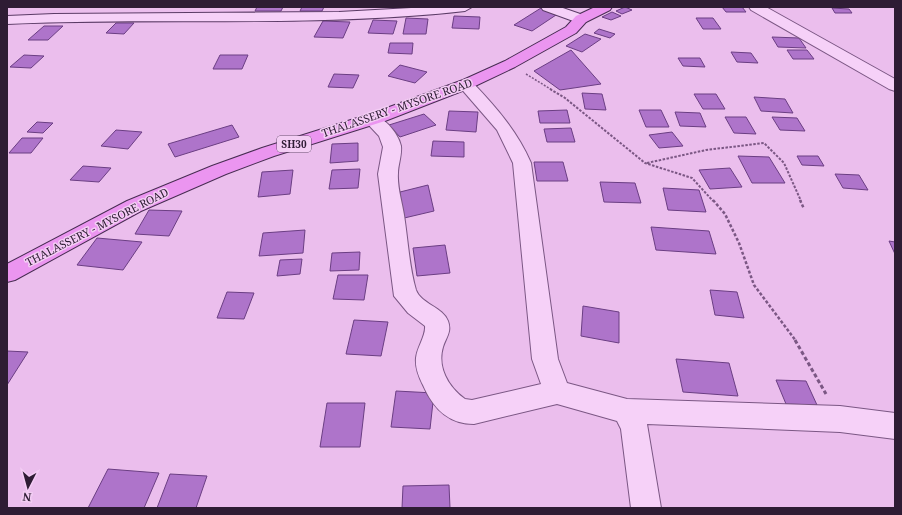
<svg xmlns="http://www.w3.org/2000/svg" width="902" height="515" font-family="'Noto Serif',serif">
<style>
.building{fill:#ae74ca;stroke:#6b3e83}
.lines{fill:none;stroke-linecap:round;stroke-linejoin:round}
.street-casing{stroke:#7b5784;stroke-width:2}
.secondary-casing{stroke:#5b3b66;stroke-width:2}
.primary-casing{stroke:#472c52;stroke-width:2}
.path-far3{stroke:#7b5784;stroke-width:1.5;stroke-dasharray:2 1.5;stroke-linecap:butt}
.path-far2{stroke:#7b5784;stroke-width:2;stroke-dasharray:2.5 1.5;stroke-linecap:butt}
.path-far1{stroke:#7b5784;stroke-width:2.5;stroke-dasharray:3 2;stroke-linecap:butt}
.path{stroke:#7b5784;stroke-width:3;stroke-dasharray:4 2.5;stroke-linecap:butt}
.street{fill:#f6d1f8;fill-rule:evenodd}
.secondary{fill:#f6d1f8;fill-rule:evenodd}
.primary{fill:#eb95f0;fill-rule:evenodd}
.labels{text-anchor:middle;stroke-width:3;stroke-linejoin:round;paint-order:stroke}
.shield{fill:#f3cdf4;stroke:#69516e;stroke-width:1}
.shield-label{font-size:10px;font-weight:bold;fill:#2e1c34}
.street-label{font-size:11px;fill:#2e1c34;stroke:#f3cdf4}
</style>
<rect width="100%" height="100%" fill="#ebbeed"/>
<path class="building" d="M257,7H283L281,11H255Z
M302,7H324L322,11H300Z
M625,7L632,10L622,14L616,11Z
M722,7H742L746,12H726Z
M541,8L559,13L532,31L514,25Z
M832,8L849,9L852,13H835Z
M612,12L621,16L611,20L602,17Z
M454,16L480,17L479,29L452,28Z
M406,18L428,19L426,34H403Z
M696,18H713L721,29H703Z
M373,20L397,21L393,34L368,33Z
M323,21L350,22L343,38L314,37Z
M116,23H134L124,34L106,33Z
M44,26H63L48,40H28Z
M599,29L615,34L610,38L594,33Z
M585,34L601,39L582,52L566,46Z
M772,37L799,38L806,48L778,47Z
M390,43H413L412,54L388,53Z
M571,50L601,84L560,90L534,71Z
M787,50H807L814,59H793Z
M731,52L751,53L758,63L737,62Z
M24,55L44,56L31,68L10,67Z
M220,55H248L242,69H213Z
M678,58H700L705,67L683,66Z
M400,65L427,72L415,83L388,76Z
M334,74L359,75L353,88L328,87Z
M582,93L602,94L606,110L585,109Z
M694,94H716L725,109H703Z
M754,97L785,99L793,113L761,111Z
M567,110L570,123H540L538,111Z
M639,110H661L669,127H646Z
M449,111L478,112L476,132L446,130Z
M675,112L700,113L706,127L680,126Z
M424,114L436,125L400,137L389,125Z
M725,117H746L756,134L734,133Z
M772,117L797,118L805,131L780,130Z
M37,122L53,123L43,133L27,132Z
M232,125L239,137L175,157L168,144Z
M571,128L575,142H547L544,129Z
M116,130L142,132L128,149L101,146Z
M672,132L683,146L659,148L649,135Z
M22,138H43L31,153H9Z
M433,141L464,142V157L431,156Z
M358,143V161L330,163L332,144Z
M738,156L769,157L785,183H752Z
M797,156H818L824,166L802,165Z
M534,162H563L568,181H537Z
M83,166L111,168L99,182L70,180Z
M730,168L742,187L710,189L699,170Z
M360,169L358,188L329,189L332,170Z
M293,170L290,194L258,197L262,172Z
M835,174L859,175L868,190L843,188Z
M600,182L635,183L641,203L604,202Z
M428,185L434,211L400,219V192Z
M663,188L699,190L706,212L668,210Z
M149,210L182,211L169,236L135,234Z
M651,227L709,231L716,254L656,250Z
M305,230L303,253L259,256L263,233Z
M97,238L142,242L123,270L77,265Z
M889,241L895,242V254Z
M445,245L450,273L417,276L413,248Z
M360,252L359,270L330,271L332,253Z
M302,259L300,274L277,276L280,260Z
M338,275H368L364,300L333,299Z
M710,290L737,292L744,318L715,315Z
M227,292L254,293L244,319L217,318Z
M583,306L619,312V343L581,336Z
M354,320L388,322L381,356L346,354Z
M7,351L28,352L7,385Z
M676,359L729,363L738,396L683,392Z
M776,380L806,381L817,405L786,404Z
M396,391L434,393L430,429L391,427Z
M327,403H365L360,447H320Z
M108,469L159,473L144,508H88Z
M170,474L207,476L196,508H157Z
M449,485L450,508H402L403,486Z"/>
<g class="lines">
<defs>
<path id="street" d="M749,7H766L895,79V91L889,89L751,10Z
M466,80L472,82C496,107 517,131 531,163L558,359L567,383L627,399L840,406L895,413V439L840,432L647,424L661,508H631L621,429L617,421L557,404L474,424C448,424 433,408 423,385C419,377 415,368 416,358C417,347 426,336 425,326L408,313L394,296L378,174L383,147L379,136L363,119L366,115C381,112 398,132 401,146C402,155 398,165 398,173C397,187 402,202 404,215C408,240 409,266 416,290C421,304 443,307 448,321C452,332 446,337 443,347C437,367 448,387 465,399L472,400L541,384L532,359L513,163L497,130L458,85L460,82Z"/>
<path id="secondary" d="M429,7H472L465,11C313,28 159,17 7,24V16L54,14L339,12Z
M541,7H560L586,16L588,19L586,22H576L543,10Z"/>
<path id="primary" d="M595,7H612L610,10L586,22L576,33L515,67L475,86L385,121L274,156L226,174L141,211L15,280L7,282V264L127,201L212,166L262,148L373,113L463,80L505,61L566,27L576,16Z"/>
</defs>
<use href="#street" class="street-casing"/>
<use href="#secondary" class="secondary-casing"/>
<use href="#primary" class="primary-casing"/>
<path class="path-far3" d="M526,74L552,90"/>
<path class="path-far2" d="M550,89L565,98L645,163L692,178L713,201
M647,163L706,150L764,143L784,163L801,201"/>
<path class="path-far1" d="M713,200L725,214L739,243L754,285L796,341
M800,200L804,209"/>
<path class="path" d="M795,340L826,394"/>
<use href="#street" class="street"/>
<use href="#secondary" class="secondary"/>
<use href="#primary" class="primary"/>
</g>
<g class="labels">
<rect class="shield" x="277" y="136" width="34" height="16" rx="3"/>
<g class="shield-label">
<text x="294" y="148">SH30</text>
</g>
<g class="street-label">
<text transform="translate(397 108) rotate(-19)" y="4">THALASSERY - MYSORE ROAD</text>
<text transform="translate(97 227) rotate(-27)" y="4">THALASSERY - MYSORE ROAD</text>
</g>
</g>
<rect width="902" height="515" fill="none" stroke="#2e1c34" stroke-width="16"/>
<g transform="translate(28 487) rotate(186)" stroke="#f3cdf4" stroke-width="3" paint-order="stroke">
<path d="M0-3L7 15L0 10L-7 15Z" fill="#2e1c34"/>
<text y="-6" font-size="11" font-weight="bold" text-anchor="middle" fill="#2e1c34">N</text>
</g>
</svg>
